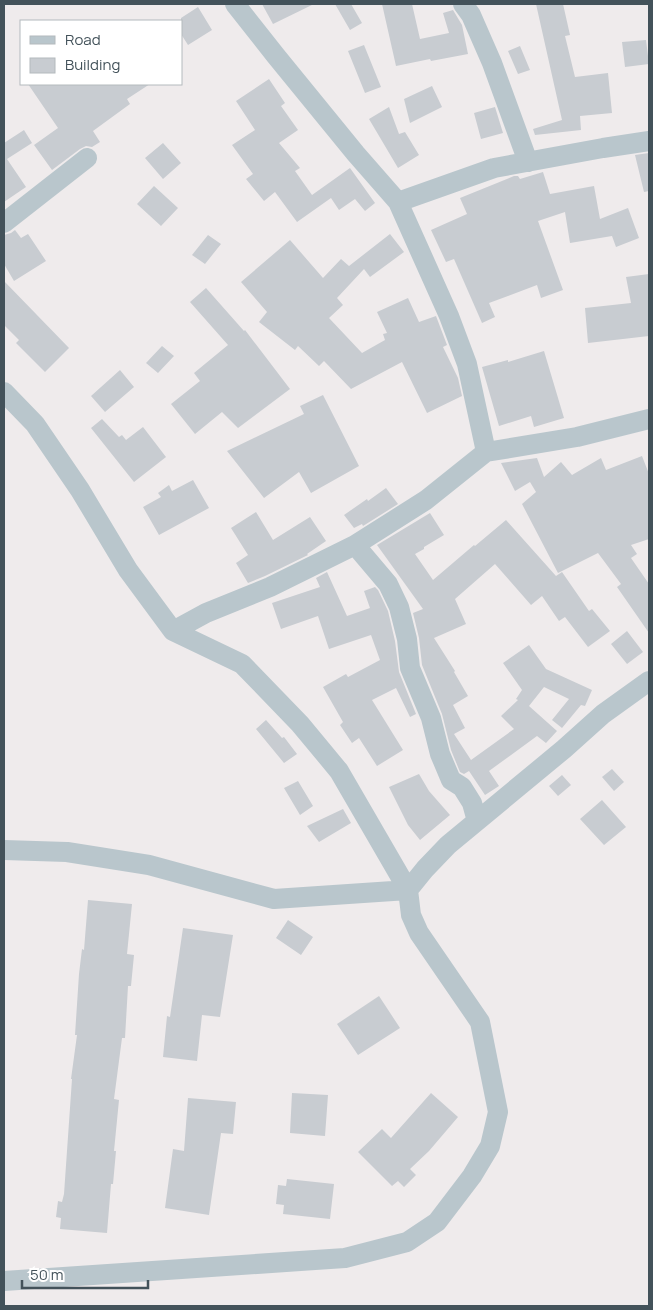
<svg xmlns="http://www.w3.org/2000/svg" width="653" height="1310" font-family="Manrope,sans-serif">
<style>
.building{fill:#c8ccd1}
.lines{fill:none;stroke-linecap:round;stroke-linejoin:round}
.street{stroke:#b9c6cc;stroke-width:20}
</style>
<rect width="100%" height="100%" fill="#efebec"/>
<path class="building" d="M262,4H314L273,24Z
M335,4H351L362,23L350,30Z
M382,4H412L420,39L449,33L443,13L453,10L462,25L468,54L431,61L430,59L396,66Z
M536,4H563L570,35L565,36L575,77L608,73L612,113L580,116L581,130L535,135L533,129L562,120Z
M198,7L212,30L188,45L181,34V18Z
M646,40L649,64L625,67L622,42Z
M364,45L381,87L365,93L348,51Z
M520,46L530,70L518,74L508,51Z
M269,79L285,103L281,106L298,130L279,143L300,168L295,171L312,195L350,168L375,203L365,211L355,199L339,210L331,198L297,222L275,192L264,201L246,179L253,174L232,145L255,130L236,101Z
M28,84H150L127,99L130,104L93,131L100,142L92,147L86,146L80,149L52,170L34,145L58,128Z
M432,86L442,107L410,123L404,99Z
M389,107L399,134L405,132L419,155L398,168L369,119Z
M495,107L503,133L481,139L474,113Z
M24,130L32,143L7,159L26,187L4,202V143Z
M163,143L181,163L163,179L145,158Z
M649,153V191L644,192L635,155Z
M543,172L550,194L594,186L600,219L628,208L639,238L616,247L612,236L570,243L565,212L538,221L563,290L541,298L537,285L489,303L495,317L482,323L454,259L446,262L431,230L467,214L460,198L514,176H518L520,179Z
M154,186L178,208L161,226L137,204Z
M15,230L21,238L28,234L46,261L14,281L4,264V235L11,233Z
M390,234L404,252L370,277L364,269L337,298L343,305L329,318L362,353L385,340L383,334L387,333L377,312L408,298L419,322L436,316L447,345L443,347L458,378L462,396L427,413L402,362L351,389L324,361L319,366L298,346L295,350L259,322L267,312L241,282L290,240L323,278L341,259L349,266Z
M208,235L221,244L205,264L192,255Z
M649,274V336L588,343L585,308L631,303L626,277Z
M4,281L69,348L45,372L16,343L19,340L4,325Z
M206,288L244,331L245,330L290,389L238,428L222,412L195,434L171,404L200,381L194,373L228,345L190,302Z
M162,346L174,356L158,373L146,363Z
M544,351L564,418L534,427L531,416L499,426L482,367L508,360V362Z
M120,370L134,387L105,412L91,396Z
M323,395L359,466L311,493L299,472L264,498L227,451L304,414L300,406Z
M102,419L119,437L122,435L126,440L143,427L166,457L134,482L91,428Z
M642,456L649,474V539L631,545L637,554L631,558L649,584V633L617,587L621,584L598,553L558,573L522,504L536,492L530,482L515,491L501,463L537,458L544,477L561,462L572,475L601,458L606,470Z
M193,480L209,508L159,535L143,507L161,497L158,493L169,485L172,491Z
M386,488L398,504L363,526L362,524L354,528L344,515L367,499L368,501Z
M256,512L273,540L310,517L326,541L307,554L308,555L265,576L248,583L236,563L248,555L231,528Z
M430,513L444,535L424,547V549L415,554L433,580L474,545L475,546L506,520L556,576L562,572L589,611L592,609L610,631L588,647L565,617L559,621L542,596L531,605L495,564L455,599L466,624L434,638L455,671L454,672L468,696L453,705L465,728L454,734L471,760L514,729L501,716L518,700L516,699L522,690L503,663L529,645L546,669L592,690L585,706L581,705L562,728L552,720L569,699L544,687L529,706L557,731L546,743L537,736L489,771L499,786L485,795L469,771L464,774L460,772L451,750L442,714L422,665L419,638L413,613L423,609L377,545Z
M327,572L347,616L370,608L364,591L375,587L378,590L388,611L395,641L399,672L416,714L410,717L396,688L372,700L403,750L377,766L359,738L352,743L340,725L343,722L323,687L346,674L348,677L380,660L371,635L329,649L318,616L281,629L272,603L320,587L316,578Z
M627,631L643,652L627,664L611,644Z
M266,720L282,738L284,737L297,754L284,763L256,729Z
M612,769L624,782L614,791L602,777Z
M419,774L429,791L450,815L420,840L408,825L389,787Z
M562,775L571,785L558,796L549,786Z
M298,781L313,806L300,815L284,788Z
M602,800L626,827L604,845L580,819Z
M343,809L351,823L319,842L307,826Z
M88,900L132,904L127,954L134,955L131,986H128L125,1038H122L114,1099L119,1100L114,1151H116L113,1184H111L107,1233L60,1229L61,1218L56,1217L58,1201L62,1202L64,1194L72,1079H71L77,1035H75L79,974L82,949L84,950Z
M288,920L313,937L301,955L276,938Z
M183,928L233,935L220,1017L202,1015L197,1061L163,1057L167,1016L170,1017Z
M379,996L400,1028L358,1055L337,1024Z
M292,1093L328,1095L325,1136L290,1133Z
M431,1093L458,1117L429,1151L410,1169L416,1175L404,1187L398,1181L392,1186L358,1152L382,1129L391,1138Z
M188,1098L236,1102L233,1134L221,1133L209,1215L165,1208L173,1149L184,1151Z
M287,1179L334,1184L330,1219L283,1214L284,1205L276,1204L278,1185L286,1186Z"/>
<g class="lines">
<path class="street" d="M235,4L276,56L356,154L398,202L449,316L467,364L486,452
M463,4L471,15L492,63L528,162
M398,202L494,168L603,148L649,141
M4,223L87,158
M4,392L35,424L80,490L128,570L173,631L242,664L300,724L339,771L408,890L411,915L419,933L480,1022L498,1112L490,1146L472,1176L437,1222L407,1242L345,1258L4,1281
M355,545L388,584L399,607L407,639L410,668L431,718L440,754L451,780L462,787L472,803L477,821
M173,631L206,613L270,587L355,545L426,500L486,452L577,437L649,419
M4,850L67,852L149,865L274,899L408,890L425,869L448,845L564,749L603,714L649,681"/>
</g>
<rect width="653" height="1310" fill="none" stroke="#43525a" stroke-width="10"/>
<rect x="20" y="20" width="162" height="65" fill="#ffffff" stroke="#b4babd"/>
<rect x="30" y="36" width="25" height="8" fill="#b9c6cc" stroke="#b4babd"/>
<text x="65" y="45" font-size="15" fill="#43525a">Road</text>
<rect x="30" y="58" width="25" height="15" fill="#c8ccd1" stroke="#b4babd"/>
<text x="65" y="70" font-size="15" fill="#43525a">Building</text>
<path d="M22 1280v8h126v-8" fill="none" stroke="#43525a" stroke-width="2.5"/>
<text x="30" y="1280" font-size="15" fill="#43525a" stroke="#ffffff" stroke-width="4" paint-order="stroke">50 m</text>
</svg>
